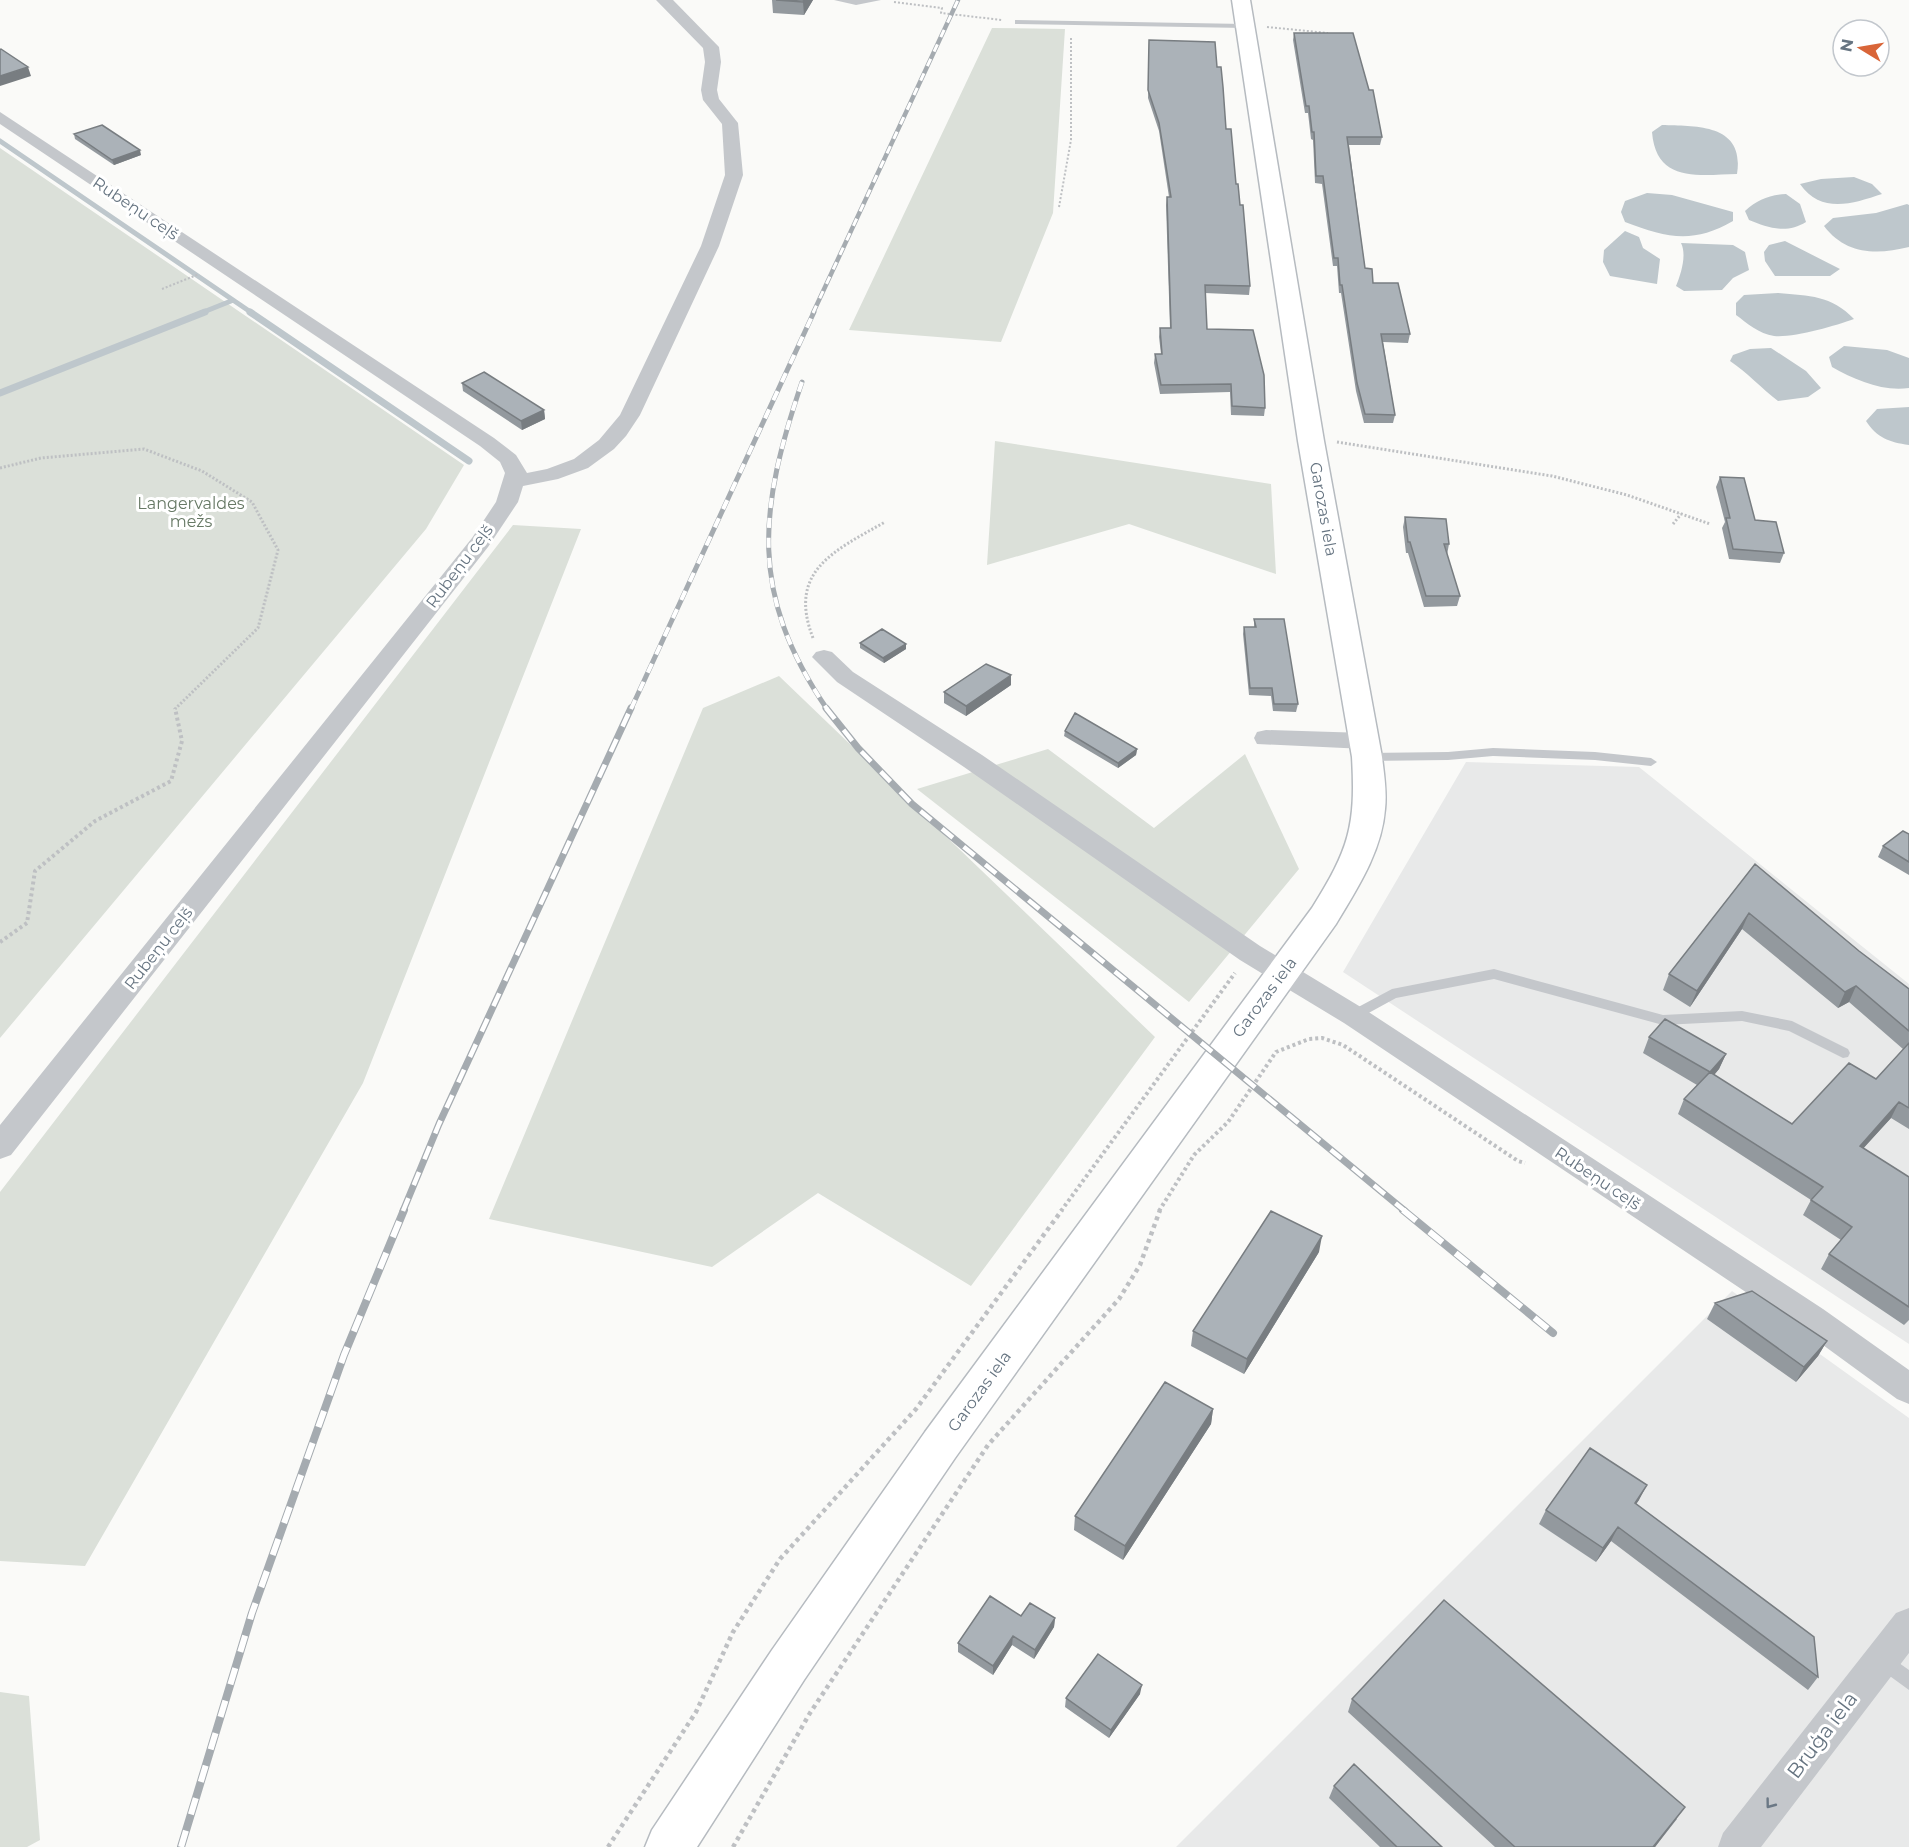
<svg xmlns="http://www.w3.org/2000/svg" width="1909" height="1847" font-family="Montserrat,sans-serif">
<style>
.built{fill:#e8e9e9}
.green{fill:#dbe0d9}
.water{fill:#bec7cc}
.lines{fill:none;stroke-linecap:round;stroke-linejoin:round}
.stream-far1{stroke:#bec7cc;stroke-width:5}
.stream{stroke:#bec7cc;stroke-width:7}
.secondary-casing{stroke:#b6bbc0;stroke-width:3}
.path-far3{stroke:#bec0c3;stroke-width:2;stroke-dasharray:2 2;stroke-linecap:butt}
.path-far2{stroke:#bec0c3;stroke-width:3;stroke-dasharray:2 2;stroke-linecap:butt}
.path-far1{stroke:#bec0c3;stroke-width:4;stroke-dasharray:3 3;stroke-linecap:butt}
.path{stroke:#bec0c3;stroke-width:4.5;stroke-dasharray:4 4;stroke-linecap:butt}
.lane{fill:#c4c7cb;fill-rule:evenodd}
.street{fill:#c4c7cb;fill-rule:evenodd}
.secondary{fill:#fff;fill-rule:evenodd}
.rail-far3-casing{stroke:#a5abb0;stroke-width:4.5}
.rail-far2-casing{stroke:#a5abb0;stroke-width:5}
.rail-far1-casing{stroke:#a5abb0;stroke-width:7}
.rail-casing{stroke:#a5abb0;stroke-width:8}
.rail-far3{stroke:#fff;stroke-width:3;stroke-dasharray:8;stroke-linecap:butt}
.rail-far2{stroke:#fff;stroke-width:4;stroke-dasharray:10;stroke-linecap:butt}
.rail-far1{stroke:#fff;stroke-width:4.5;stroke-dasharray:14;stroke-linecap:butt}
.rail{stroke:#fff;stroke-width:6;stroke-dasharray:17;stroke-linecap:butt}
.wall{fill:#93999e}
.shaded-wall{fill:#787d81}
.building{fill:#abb2b8;stroke:#787d81;stroke-width:1.5}
.oneway{stroke:#6b7885}
.labels{text-anchor:middle;stroke-width:6;stroke-linejoin:round;paint-order:stroke}
.street-label{font-size:16px;fill:#667481;stroke:#fff}
.park-label{font-size:16px;fill:#677965;stroke:#fff}
.near-street-label{font-size:20px;fill:#667481;stroke:#fff}
</style>
<rect width="100%" height="100%" fill="#fafaf8"/>
<path class="built" d="M1466,762L1639,767L1909,984V1344L1343,972Z
M1732,1291L1909,1418V1847H1176Z"/>
<path class="green" d="M992,28L1065,29L1053,213L1001,342L849,330Z
M0,148L464,465L426,529L0,1038Z
M995,441L1271,484L1276,574L1129,524L987,565Z
M513,525L581,529L363,1083L85,1566L0,1561V1192Z
M779,676L1155,1037L971,1286L818,1193L712,1267L489,1219L703,708Z
M1048,749L1154,828L1245,754L1299,869L1189,1002L917,789Z
M0,1692L29,1696L40,1840L27,1847H0Z"/>
<path class="water" d="M1662,125C1697,126 1745,124 1737,174C1698,175 1656,183 1652,132Z
M1854,177L1872,184L1882,194C1852,204 1821,214 1800,184L1821,179Z
M1647,193L1672,195L1733,212V221C1693,244 1667,238 1625,222L1621,212L1625,201Z
M1786,194L1800,204L1806,222C1787,234 1768,228 1749,220L1745,211C1757,200 1769,195 1786,194Z
M1907,204L1909,205V247C1877,255 1846,255 1824,226L1833,218L1876,213Z
M1625,231L1639,237L1643,248L1660,259L1657,284L1610,276L1603,262L1604,250Z
M1785,241L1840,269L1830,276H1775L1765,261L1764,252L1769,245Z
M1681,243L1733,245L1745,252L1749,270L1733,278L1722,290L1684,291L1676,286C1681,274 1687,255 1681,243Z
M1778,293C1810,296 1831,295 1854,319C1835,326 1793,338 1774,336C1759,334 1747,323 1736,315V303L1744,295Z
M1844,346L1887,350L1909,358V388C1883,392 1855,380 1832,367L1829,357Z
M1771,348L1806,371L1821,388L1808,397L1778,401C1761,388 1748,373 1730,361L1733,355L1750,349Z
M1909,407V445C1889,442 1877,438 1866,421L1877,409Z"/>
<g class="lines">
<path class="stream-far1" d="M0,141L252,313
M201,313L231,301"/>
<path class="stream" d="M250,312L469,461
M0,393L205,312"/>
<defs>
<path id="secondary" d="M1232,0H1250L1324,441L1382,757C1384,774 1387,792 1385,809C1382,851 1357,889 1336,924L955,1458L804,1680L697,1847H645L652,1830L772,1650L925,1432L1312,908C1349,849 1356,826 1352,757L1298,441Z"/>
</defs>
<use href="#secondary" class="secondary-casing"/>
<path class="path-far3" d="M894,2L942,8L941,13L1002,20
M1267,27L1328,33
M1059,207L1071,140V38
M162,289L199,274"/>
<path class="path-far2" d="M1337,442L1552,476L1627,495L1710,524
M0,468L41,458L144,449L202,471L252,502L278,550L258,628L175,709
M1673,524L1681,514
M813,638C787,571 834,551 885,522"/>
<path class="path-far1" d="M0,942L27,923L35,871L95,821L171,781L182,741L175,708
M1061,1211L1235,973
M1159,1211L1194,1155L1228,1122L1276,1052L1309,1039L1322,1038L1343,1045L1518,1161L1525,1163"/>
<path class="path" d="M608,1847L696,1712L733,1632L780,1559L916,1409L1062,1210
M733,1847L810,1713L988,1445L1119,1299L1140,1265L1160,1210"/>
<path class="lane" d="M834,0H881L856,5Z
M1015,20L1245,24L1249,26L1245,28L1018,24H1015Z
M1493,748L1595,752L1651,758L1657,762L1651,766L1595,760L1493,756L1448,760L1367,761L1361,757L1367,753L1448,752Z
M1494,969L1663,1015L1742,1011L1792,1021L1848,1049L1850,1053L1848,1057L1843,1058L1789,1031L1742,1021L1663,1025L1494,979L1396,998L1354,1021L1349,1020L1347,1016L1349,1012L1392,989Z
M1882,1651L1909,1670V1690L1876,1666L1873,1660L1876,1654Z"/>
<path class="street" d="M656,0H673L719,47L721,62L717,90L719,99L738,123L743,175L719,246L640,415L626,436L614,449L588,468L558,479L523,486L518,502L488,547L11,1155L0,1159V1125L472,538L496,502L505,473L500,462L480,446L0,124V112L494,438L516,455L527,473L547,469L574,459L599,440L620,415L701,246L725,175L722,124L703,100L701,90L705,62L703,48Z
M824,650L832,652L853,672L982,755L1260,946L1364,1009L1823,1309L1909,1370V1404L1897,1399L1801,1329L1344,1023L1240,960L964,767L837,682L812,657L816,652Z
M1266,730L1365,733L1374,735L1377,741L1374,747L1365,749L1257,744L1254,738L1257,732Z
M1909,1608V1653L1761,1847H1718L1723,1833L1896,1613Z"/>
<use href="#secondary" class="secondary"/>
<defs>
<path id="rail-far3" d="M813,313L958,0"/>
<path id="rail-far2" d="M802,382C759,509 748,593 827,709
M631,709L814,312"/>
<path id="rail-far1" d="M826,708L858,748L912,804L1405,1211
M403,1211L439,1124L631,708"/>
<path id="rail" d="M1403,1210L1553,1333
M181,1847L252,1613L344,1355L404,1210"/>
</defs>
<use href="#rail-far3" class="rail-far3-casing"/>
<use href="#rail-far2" class="rail-far2-casing"/>
<use href="#rail-far1" class="rail-far1-casing"/>
<use href="#rail" class="rail-casing"/>
<use href="#rail-far3" class="rail-far3"/>
<use href="#rail-far2" class="rail-far2"/>
<use href="#rail-far1" class="rail-far1"/>
<use href="#rail" class="rail"/>
</g>
<path class="wall" d="M772,0H813L804,15L773,13Z
M1294,33L1382,137L1380,145H1349L1365,268L1373,283L1410,334L1408,343L1383,342L1395,415L1393,423H1364L1356,391L1341,293H1339L1337,266H1333L1322,184L1315,183L1313,140L1311,139L1308,113H1305L1293,40Z
M1149,48L1217,67L1226,129L1236,184L1250,286L1249,295L1205,293L1207,329L1265,408L1264,416L1231,415L1230,392L1160,394L1154,363L1155,354H1161L1159,337L1160,328H1170L1166,205L1167,197H1169L1159,131L1148,98Z
M74,134L141,155L114,165L75,139Z
M462,383L544,410L545,419L522,430L463,391Z
M1720,477L1755,520L1784,553L1780,563L1729,559L1722,528L1725,522L1716,487Z
M1405,517L1449,544L1447,555L1460,596L1457,606L1424,607L1408,553H1406L1403,527Z
M1254,619L1298,704L1296,712L1273,711L1271,696L1249,695L1243,634L1244,627H1254Z
M860,643L906,644V649L884,663L860,648Z
M1011,685L966,716L944,703V692Z
M1065,731L1137,749L1136,755L1118,768L1064,736Z
M1909,834V875L1878,857L1883,846Z
M1755,864L1859,951L1909,989V1129L1891,1118L1863,1148L1909,1177V1320L1904,1325L1821,1269L1829,1254L1841,1240L1803,1215L1811,1200L1678,1114L1684,1099L1697,1085L1643,1053L1649,1037L1726,1054L1719,1069L1714,1075L1792,1124L1876,1079L1903,1049L1849,1002L1838,1008L1742,929L1690,1007L1663,990L1669,974Z
M1319,1252L1244,1374L1191,1346L1193,1331Z
M1715,1303L1827,1341L1818,1356L1796,1382L1707,1319Z
M1213,1409L1211,1424L1123,1560L1074,1530L1075,1516Z
M1639,1500L1636,1504L1818,1677L1808,1690L1611,1541L1596,1562L1539,1524L1546,1510Z
M1021,1616L1055,1618L1054,1627L1034,1659L1012,1645L993,1675L958,1652V1643Z
M1140,1694L1109,1738L1065,1707L1066,1698Z
M1352,1699L1677,1819L1655,1847H1495L1348,1712Z
M1334,1786L1442,1847H1380L1329,1798Z"/>
<path class="shaded-wall" d="M804,0H813L804,15L803,2Z
M28,67L31,76L0,86V76Z
M140,150L141,155L114,165L112,160Z
M544,410L545,419L522,430L521,421Z
M906,644V649L884,663L883,658Z
M1011,675V685L966,716V706Z
M1137,749L1136,755L1118,768V763Z
M1749,913L1742,929L1690,1007L1697,991Z
M1856,986L1849,1002L1838,1008L1845,992Z
M1726,1054L1719,1069L1703,1088L1710,1072Z
M1899,1102L1891,1118L1851,1162L1860,1146Z
M1322,1236L1319,1252L1244,1374L1247,1359Z
M1827,1341L1818,1356L1796,1382L1804,1367Z
M1213,1409L1211,1424L1123,1560L1125,1546Z
M1647,1485L1639,1500L1627,1517L1635,1503Z
M1618,1527L1611,1541L1596,1562L1603,1548Z
M1055,1618L1054,1627L1034,1659L1035,1650Z
M1013,1636L1012,1645L993,1675V1666Z
M1142,1685L1140,1694L1109,1738L1111,1730Z
M1685,1807L1655,1847H1653Z"/>
<path class="building" d="M776,0H804L803,2Z
M1294,33H1353L1369,90H1373L1382,137H1347L1365,268L1372,269L1373,283H1398L1410,334H1381L1395,415L1365,414L1357,383L1342,285H1340L1338,258H1334L1323,176H1316L1314,132H1312L1309,106H1306Z
M1149,40L1215,42L1217,67H1221L1223,87L1226,129H1231L1236,184H1238L1240,205H1243L1250,286L1205,285L1207,329L1253,330L1264,375L1265,408L1232,406L1231,384L1161,385L1155,354H1162L1160,328H1171L1167,197H1171L1159,123L1148,90Z
M1,49L28,67L0,76V50Z
M102,125L140,150L112,160L74,134Z
M484,372L544,410L521,421L462,383Z
M1720,477L1744,478L1755,520L1776,522L1784,553L1733,549L1726,518H1730Z
M1405,517L1446,519L1449,544H1444L1460,596H1426L1410,542H1408Z
M1254,619H1284L1298,704H1274L1272,688H1250L1244,627H1256Z
M882,629L906,644L883,658L860,643Z
M986,664L1011,675L966,706L944,692Z
M1075,713L1137,749L1118,763L1065,731Z
M1903,831L1909,834V862L1883,846Z
M1755,864L1859,951L1909,989V1031L1856,986L1845,992L1749,913L1697,991L1669,974Z
M1665,1019L1726,1054L1710,1072L1649,1037Z
M1909,1043V1108L1899,1102L1860,1146L1909,1177V1307L1829,1254L1852,1227L1811,1200L1823,1187L1684,1099L1710,1072L1792,1124L1849,1063L1876,1079Z
M1271,1211L1322,1236L1247,1359L1193,1331Z
M1752,1291L1827,1341L1804,1367L1715,1303Z
M1165,1382L1213,1409L1125,1546L1075,1516Z
M1590,1448L1647,1485L1635,1503L1814,1637L1818,1677L1618,1527L1603,1548L1546,1510Z
M990,1596L1021,1616L1030,1603L1055,1618L1035,1650L1013,1636L993,1666L958,1643Z
M1444,1600L1685,1807L1653,1847H1515L1352,1699Z
M1098,1654L1142,1685L1111,1730L1066,1698Z
M1354,1764L1442,1847H1397L1334,1786Z"/>
<defs><path id="oneway-chevron" d="M-2-3.5L2.5 0L-2 3.5" fill="none" stroke-width="1.6" stroke-linecap="round" stroke-linejoin="round" transform="scale(1.5)"/></defs>
<use class="oneway" href="#oneway-chevron" transform="translate(1770 1804) rotate(127)"/>
<g class="labels">
<g class="street-label">
<text transform="translate(136 208) rotate(34)" y="6">Rubeņu ceļš</text>
<text transform="translate(1324 509) rotate(80)" y="6">Garozas iela</text>
<text transform="translate(459 566) rotate(-53)" y="6">Rubeņu ceļš</text>
<text transform="translate(158 948) rotate(-52)" y="6">Rubeņu ceļš</text>
<text transform="translate(1264 997) rotate(-53)" y="6">Garozas iela</text>
<text transform="translate(1598 1178) rotate(34)" y="6">Rubeņu ceļš</text>
<text transform="translate(979 1391) rotate(-54)" y="6">Garozas iela</text>
</g>
<g class="park-label">
<text x="191" y="509">Langervaldes<tspan x="191" dy="18">mežs</tspan></text>
</g>
<g class="near-street-label">
<text transform="translate(1822 1735) rotate(-53)" y="7">Bruģa iela</text>
</g>
</g>
<g transform="translate(1861 48) rotate(281)"><circle r="28" fill="#ffffff" stroke="#c2c7cd" stroke-width="1.5"/>
<path d="M0-4.5L10 22L0 15L-10 22Z" fill="#d96538"/>
<text y="-9" font-size="16" font-weight="bold" text-anchor="middle" fill="#667481">N</text>
</g>
</svg>
